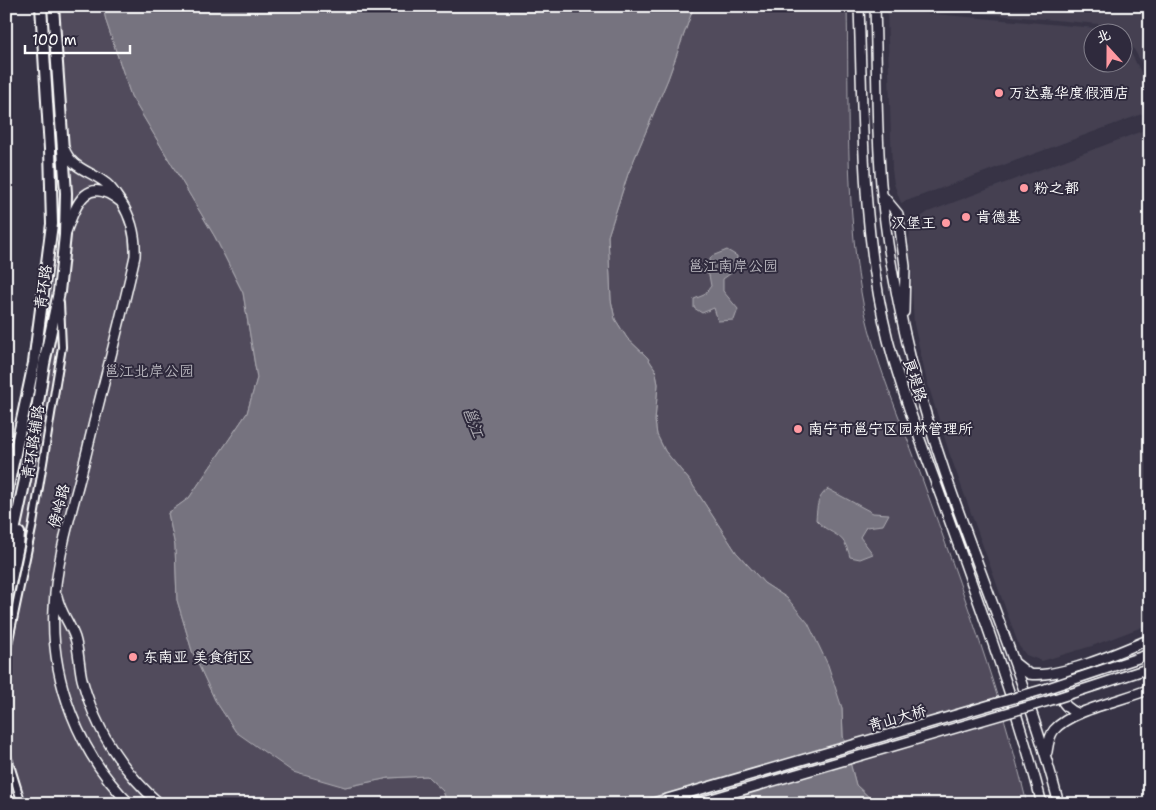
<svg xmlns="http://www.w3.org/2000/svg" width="1156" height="810" font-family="'Shantell Sans','LXGW WenKai TC',sans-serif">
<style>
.built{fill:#444051}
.green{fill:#514c5c;stroke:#a8a6ae}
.water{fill:#76737f;stroke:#adabb2}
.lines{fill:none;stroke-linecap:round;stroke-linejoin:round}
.street-casing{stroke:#fff;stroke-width:10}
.secondary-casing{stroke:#fff;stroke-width:12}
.primary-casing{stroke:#fff;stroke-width:14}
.street{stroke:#2f2a3d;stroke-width:6}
.secondary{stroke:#2f2a3d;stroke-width:9}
.primary{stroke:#2f2a3d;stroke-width:10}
.secondary-bridge-casing{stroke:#fff;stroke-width:12;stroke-linecap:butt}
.primary-bridge-casing{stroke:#fff;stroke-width:14;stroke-linecap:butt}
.secondary-bridge{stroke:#2f2a3d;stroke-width:9}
.primary-bridge{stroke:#2f2a3d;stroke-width:10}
.poi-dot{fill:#ff9aa2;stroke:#2f2a3d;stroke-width:2}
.labels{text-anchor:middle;stroke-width:4;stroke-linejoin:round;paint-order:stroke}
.poi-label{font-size:15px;fill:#fff;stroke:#2f2a3d;text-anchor:start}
.park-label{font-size:15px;fill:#b9b7be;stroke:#2f2a3d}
.street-label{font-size:15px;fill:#fff;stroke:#2f2a3d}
.water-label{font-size:16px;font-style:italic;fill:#b4b2b9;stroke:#2f2a3d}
</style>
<rect width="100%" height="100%" fill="#373345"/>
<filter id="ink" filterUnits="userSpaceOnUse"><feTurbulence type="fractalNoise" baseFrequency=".02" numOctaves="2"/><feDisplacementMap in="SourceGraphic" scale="10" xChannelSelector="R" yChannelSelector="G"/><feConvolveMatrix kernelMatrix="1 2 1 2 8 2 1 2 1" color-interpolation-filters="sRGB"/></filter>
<g filter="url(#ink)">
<path class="built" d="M900,6H1150V78L1127,37L1123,32L1110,25Z
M887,10L1096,28L1114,32H1094V62H1124V40L1150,89V111L901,203L894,184L892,170Z
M1150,128V624L1092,646L1042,661L1026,655L1019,646L949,452L926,378L914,324L909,239L910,230L914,222L928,212Z"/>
<path class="green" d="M53,6H103L106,21L131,96L215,237L243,293L257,378L247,413L189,498L168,513L175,546L177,600L192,651L215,700L236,732L345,787L389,778L427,776L443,791L448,804H7L6,603L19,507L65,235Z
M694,6H847C849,101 845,198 861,292C872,358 902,421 924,484C962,589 1001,695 1027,804H876L856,785L843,736L842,708L787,598L764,583L736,552L690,481L665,451L657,435L655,421L658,384L655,369L647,357L627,338L615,319L611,300L608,236L628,174L668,79Z"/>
<path class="water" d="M103,6H694L668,79L628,174L608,236L611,300L615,319L627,338L647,357L655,369L658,384L655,421L657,435L665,451L690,481L736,552L764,583L787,598L808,623L828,665L842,708L843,736L856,785L876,804H448L443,791L427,776L389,778L345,787L293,772L236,732L215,700L192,651L177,600L175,546L168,513L189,498L247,413L257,378L243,293L215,237L131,96L106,21Z
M727,250L737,256V269L723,279V291L738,309L734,320L718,321L714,308L702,313L694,308V299L704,295L711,286L709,275L703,271L712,256Z
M828,489L873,513L889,514L883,525L866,527L860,537L873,554L860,559L850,557C843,530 833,538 816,520C817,507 817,497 828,489Z"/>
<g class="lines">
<defs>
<path id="street" d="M6,654L33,524L62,347L60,303
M6,752L22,804"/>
<path id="secondary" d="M859,6C863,117 861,231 888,340C902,393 922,445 941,497C977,598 1015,699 1042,804
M875,6C877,65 876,125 881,184C886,243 897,302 911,360C949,511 1020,653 1059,804
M64,148C72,171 94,171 109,186C114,191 117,197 121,202C87,174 77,202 66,232
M883,196L898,214L905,266L904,312
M121,202C132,219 136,236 135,256C120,324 101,392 85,459C73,508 56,558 54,608C50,679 79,754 130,804
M57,596C60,612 70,623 75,638C79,651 79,666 82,679C95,728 122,771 160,804
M1015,663L1029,674C1058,679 1122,651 1150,639
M1069,669C1054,686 1057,705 1079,714
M1047,752C1048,745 1049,736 1054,730C1071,710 1124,700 1150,689"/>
<path id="primary" d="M6,496L34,363L52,224L50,149L41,6
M6,569L29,461L44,364L59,292L65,235L66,193L53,6
M6,603L18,546L19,533"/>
</defs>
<use href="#street" class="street-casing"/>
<use href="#secondary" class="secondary-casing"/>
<use href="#primary" class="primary-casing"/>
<use href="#street" class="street"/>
<use href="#secondary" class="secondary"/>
<use href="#primary" class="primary"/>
<defs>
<path id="secondary-bridge" d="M650,804L1045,689L1150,654
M694,804L1048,701L1150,668"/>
<path id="primary-bridge" d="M6,800L7,804"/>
</defs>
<use href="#secondary-bridge" class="secondary-bridge-casing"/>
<use href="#primary-bridge" class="primary-bridge-casing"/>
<use href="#secondary-bridge" class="secondary-bridge"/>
<use href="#primary-bridge" class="primary-bridge"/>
</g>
</g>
<g class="poi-dot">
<circle cx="999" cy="93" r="5"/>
<circle cx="1024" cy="188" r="5"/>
<circle cx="966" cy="217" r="5"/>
<circle cx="946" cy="223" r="5"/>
<circle cx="798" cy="429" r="5"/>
<circle cx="133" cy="657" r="5"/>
</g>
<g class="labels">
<g class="poi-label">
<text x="1009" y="98">万达嘉华度假酒店</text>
<text x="1034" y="193">粉之都</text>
<text x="976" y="222">肯德基</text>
<text x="936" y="228" text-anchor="end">汉堡王</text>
<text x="808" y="434">南宁市邕宁区园林管理所</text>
<text x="143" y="662">东南亚 美食街区</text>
</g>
<g class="park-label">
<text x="733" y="271">邕江南岸公园</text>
<text x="149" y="376">邕江北岸公园</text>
</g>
<g class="street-label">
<text transform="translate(43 287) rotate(-81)" y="5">青环路</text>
<text transform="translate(915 380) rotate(72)" y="5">良堤路</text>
<text transform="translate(33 442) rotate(-81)" y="5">青环路辅路</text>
<text transform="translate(59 506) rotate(-76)" y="5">傍岭路</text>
<text transform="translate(897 718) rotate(-16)" y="5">青山大桥</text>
</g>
<g class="water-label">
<text transform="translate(474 422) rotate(70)" y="6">邕江</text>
</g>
</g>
<rect width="1156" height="810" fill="none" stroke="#2f2a3d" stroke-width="25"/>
<rect x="12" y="12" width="1131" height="785" fill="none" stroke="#fff" stroke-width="2" filter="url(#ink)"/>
<g transform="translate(1108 48) rotate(339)"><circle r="24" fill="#2f2a3d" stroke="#827f8b"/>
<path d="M0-4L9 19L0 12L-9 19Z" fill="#ff9aa2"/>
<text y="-8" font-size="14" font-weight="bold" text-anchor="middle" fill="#ffffff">北</text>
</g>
<path d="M25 45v8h105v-8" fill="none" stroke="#ffffff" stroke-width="2.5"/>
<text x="32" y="45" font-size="15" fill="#ffffff" stroke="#2f2a3d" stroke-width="4" paint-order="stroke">100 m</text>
</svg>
